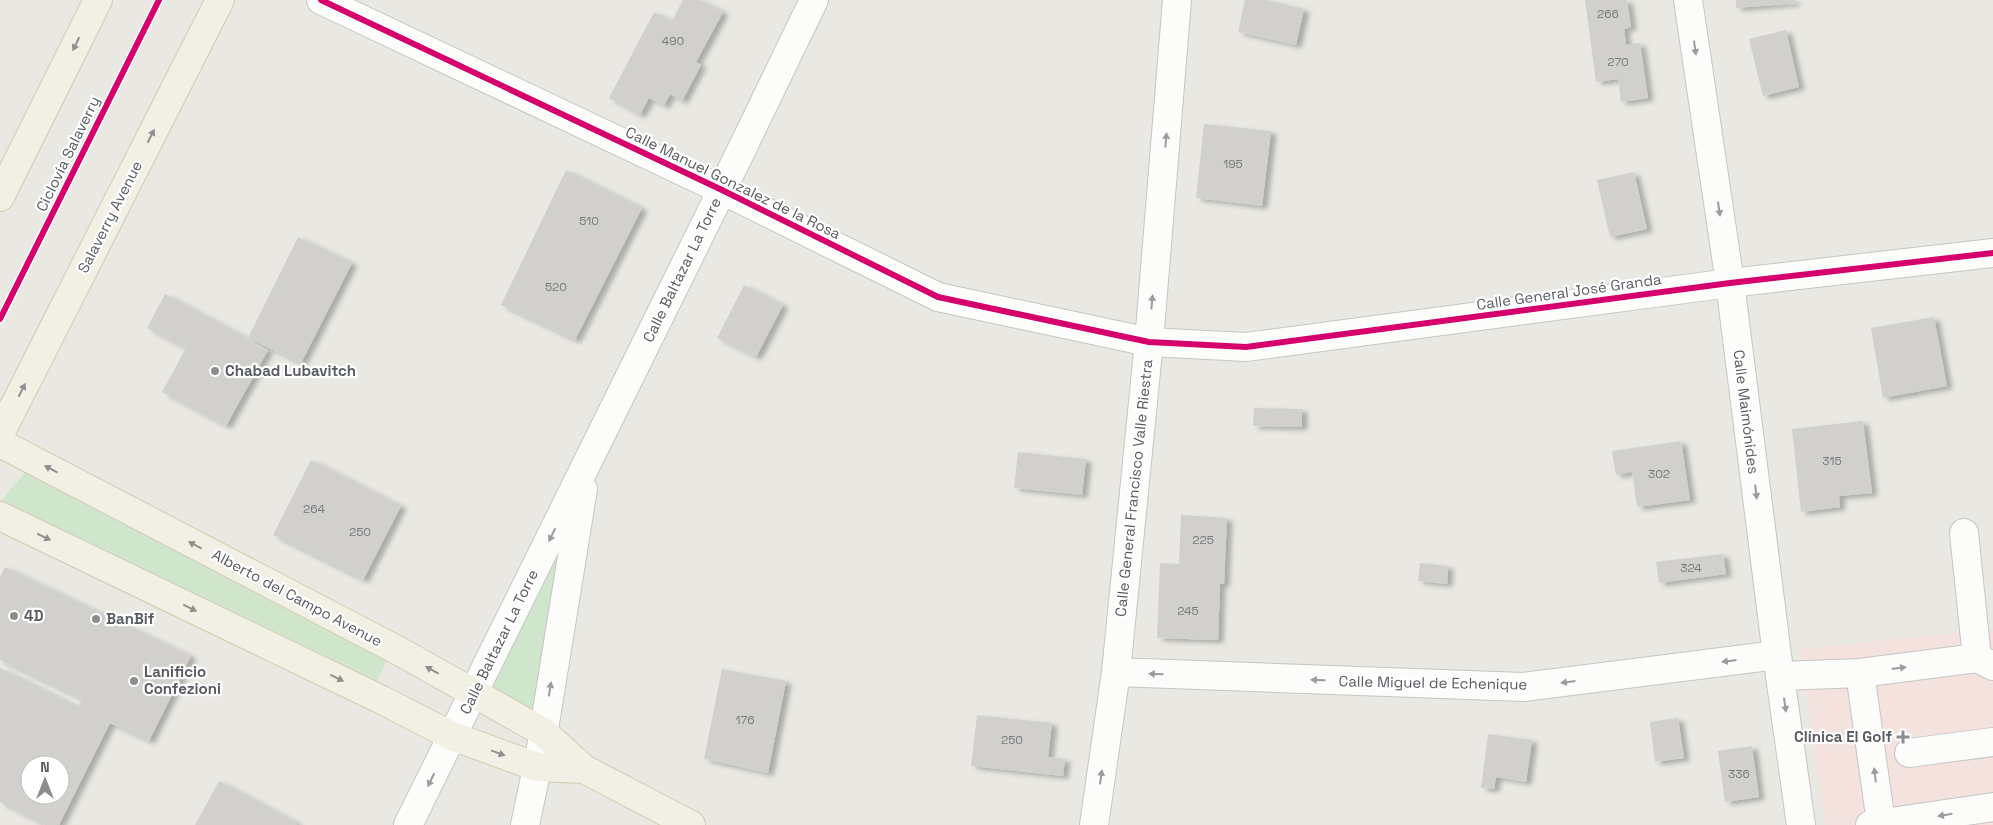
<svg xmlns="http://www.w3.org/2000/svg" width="1993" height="825" font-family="'Space Grotesk',sans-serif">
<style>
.medical{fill:#f3e2dd}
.green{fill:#cfe6cd}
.building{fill:#d1d0cc;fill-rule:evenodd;filter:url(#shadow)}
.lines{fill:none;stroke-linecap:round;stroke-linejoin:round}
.minor-casing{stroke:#c5c5c3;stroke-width:30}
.major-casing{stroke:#d2caaf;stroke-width:30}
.minor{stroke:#fcfcfb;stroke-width:28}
.major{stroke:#f2f0e5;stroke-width:28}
.cycleway-casing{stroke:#fff;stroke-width:9}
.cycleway{stroke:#d6006c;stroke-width:6}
.oneway{fill:#8e908f}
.oneway2{fill:#9a9c9f}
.poi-dot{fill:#8b8d8e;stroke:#fff;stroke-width:2}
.labels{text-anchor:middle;stroke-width:4.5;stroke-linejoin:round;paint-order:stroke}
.number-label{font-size:12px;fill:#787a7d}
.street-label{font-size:15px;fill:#585c61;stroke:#fff}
.poi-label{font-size:15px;font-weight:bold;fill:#585c61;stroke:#fff;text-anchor:start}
</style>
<defs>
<filter id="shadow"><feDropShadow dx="5.5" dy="3" stdDeviation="2.5" flood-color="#0004"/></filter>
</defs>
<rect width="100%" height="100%" fill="#e9e8e2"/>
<path class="medical" d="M1993,629V825H1826L1800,649Z"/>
<path class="green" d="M26,471L392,651L377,681L1,501Z
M577,491L536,717L480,694Z"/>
<path class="building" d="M683,0H700L723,12L696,62L701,65L682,101L670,94L664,106L649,98L640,115L609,98L654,12L672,21Z
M1245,0H1266L1304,9L1296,45L1238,32Z
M1585,0H1627L1631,27L1624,29L1626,45L1640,43L1648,98L1621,102L1618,79L1596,82Z
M1736,0H1795V3L1736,8Z
M1786,30L1799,87L1763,96L1749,39Z
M1204,124L1271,131L1262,206L1196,198Z
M566,170L642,208L575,340L501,305Z
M1634,172L1647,229L1610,237L1597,180Z
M298,237L352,263L301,363L248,338Z
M744,285L783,305L756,357L717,338Z
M165,294L268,350L226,426L162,392L186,348L147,328Z
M1934,317L1947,386L1883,398L1871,328Z
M1254,408L1302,409V427L1253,426Z
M1863,421L1872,493L1839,496L1840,507L1801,512L1792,429Z
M1681,441L1690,500L1637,507L1632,472L1616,475L1612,451Z
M1018,452L1086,459L1082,495L1014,488Z
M311,460L401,506L363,580L273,535Z
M1181,515L1227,518L1224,584H1220L1218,640L1157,638L1160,563L1179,564Z
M1723,554L1726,574L1659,583L1656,562Z
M1420,563L1448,566L1447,584L1418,581Z
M5,567L191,656L149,741L110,723L59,825H45L0,802V668L78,707L82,699L0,660V577ZM30,765H60V795H30Z
M722,669L786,681L768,773L704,759Z
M977,715L1052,723L1048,757L1065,759L1063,776L971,766Z
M1678,718L1684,758L1655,762L1650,722Z
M1488,734L1532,740L1526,782L1496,777L1494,789L1481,788Z
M1752,746L1759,797L1725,802L1718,751Z
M219,781L297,823L296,825H195Z"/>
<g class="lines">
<defs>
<path id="minor" d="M321,0L722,190L938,297L1149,342L1246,347L1730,283L1993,253
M1688,0L1730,283L1777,655L1801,825
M1964,533L1977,658
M1116,672L1523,687L1777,655
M1860,673L1881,823
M1781,676L1860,673L1977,658L1993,666
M1909,753L1993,742
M408,825L722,190L814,0
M525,825L540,754L583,489
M1094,825L1116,672L1149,342L1177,0
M1870,825L1993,807"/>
<path id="major" d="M0,197L98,0
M0,434L220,0
M0,443L399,651L543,732L584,769L691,825
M0,516L382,700L452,736L537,767L584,769"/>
</defs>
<use href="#minor" class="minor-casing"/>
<use href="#major" class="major-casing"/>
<use href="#minor" class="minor"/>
<use href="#major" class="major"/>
<defs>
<path id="cycleway" d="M321,0L722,190L938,297L1149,342L1246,347L1730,283L1993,253
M0,319L159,0"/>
</defs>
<use href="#cycleway" class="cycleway-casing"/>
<use href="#cycleway" class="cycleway"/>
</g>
<defs><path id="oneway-solid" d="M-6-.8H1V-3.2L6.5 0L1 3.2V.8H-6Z" transform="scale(1.25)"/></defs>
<g class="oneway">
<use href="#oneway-solid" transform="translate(76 44) rotate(116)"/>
<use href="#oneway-solid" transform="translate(151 136) rotate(-63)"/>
<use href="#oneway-solid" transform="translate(22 390) rotate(-63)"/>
<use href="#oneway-solid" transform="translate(51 469) rotate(-152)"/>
<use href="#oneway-solid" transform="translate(44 537) rotate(26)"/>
<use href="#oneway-solid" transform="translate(195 545) rotate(-152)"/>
<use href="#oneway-solid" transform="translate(190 608) rotate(26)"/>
<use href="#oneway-solid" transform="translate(432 670) rotate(-151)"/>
<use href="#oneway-solid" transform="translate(337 678) rotate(26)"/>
<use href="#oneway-solid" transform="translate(498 753) rotate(20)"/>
</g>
<g class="oneway2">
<use href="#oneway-solid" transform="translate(1695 48) rotate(82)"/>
<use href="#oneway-solid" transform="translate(1166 140) rotate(-85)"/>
<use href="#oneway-solid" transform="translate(1719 209) rotate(82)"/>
<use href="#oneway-solid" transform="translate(1152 302) rotate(-85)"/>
<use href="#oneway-solid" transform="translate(1756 492) rotate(83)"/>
<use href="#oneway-solid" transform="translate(552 535) rotate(116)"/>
<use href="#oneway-solid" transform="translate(1729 661) rotate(173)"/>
<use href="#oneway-solid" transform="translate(1899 668) rotate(-7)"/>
<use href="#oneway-solid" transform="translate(1156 674) rotate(-178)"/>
<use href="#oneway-solid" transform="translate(1318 680) rotate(-178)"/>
<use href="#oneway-solid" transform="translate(1568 682) rotate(173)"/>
<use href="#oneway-solid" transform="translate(550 689) rotate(-81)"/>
<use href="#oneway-solid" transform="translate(1785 705) rotate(82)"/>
<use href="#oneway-solid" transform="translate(1875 775) rotate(-97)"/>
<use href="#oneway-solid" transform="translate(1101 777) rotate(-82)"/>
<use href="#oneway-solid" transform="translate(431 780) rotate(116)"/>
<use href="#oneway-solid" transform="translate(1945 815) rotate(171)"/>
</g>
<g class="poi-dot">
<circle cx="215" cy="371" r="5"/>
<circle cx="14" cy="616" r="5"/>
<circle cx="96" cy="619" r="5"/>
<circle cx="134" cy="681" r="5"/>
<path d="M1900.5 729.5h5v5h5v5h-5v5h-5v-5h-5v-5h5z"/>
</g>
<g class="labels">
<g class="number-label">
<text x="1608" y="18">266</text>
<text x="673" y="45">490</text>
<text x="1618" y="66">270</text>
<text x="1233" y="168">195</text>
<text x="589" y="225">510</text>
<text x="556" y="291">520</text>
<text x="1832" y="465">315</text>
<text x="1659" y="478">302</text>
<text x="314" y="513">264</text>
<text x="360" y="536">250</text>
<text x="1203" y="544">225</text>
<text x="1691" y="572">324</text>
<text x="1188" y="615">245</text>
<text x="745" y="724">176</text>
<text x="1012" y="744">250</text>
<text x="1739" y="778">336</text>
</g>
<g class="street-label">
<text transform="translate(68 154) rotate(-64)" y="5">Ciclovía Salaverry</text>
<text transform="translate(733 183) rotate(26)" y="5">Calle Manuel Gonzalez de la Rosa</text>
<text transform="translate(110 217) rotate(-63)" y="5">Salaverry Avenue</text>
<text transform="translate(682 270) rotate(-64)" y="5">Calle Baltazar La Torre</text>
<text transform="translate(1569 292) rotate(-8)" y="5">Calle General José Granda</text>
<text transform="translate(1746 412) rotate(83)" y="5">Calle Maimónides</text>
<text transform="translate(1134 488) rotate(-84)" y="5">Calle General Francisco Valle Riestra</text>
<text transform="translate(297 598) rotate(28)" y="5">Alberto del Campo Avenue</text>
<text transform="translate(499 642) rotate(-64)" y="5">Calle Baltazar La Torre</text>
<text transform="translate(1433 683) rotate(1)" y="5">Calle Miguel de Echenique</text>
</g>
<g class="poi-label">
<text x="225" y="376">Chabad Lubavitch</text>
<text x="24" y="621">4D</text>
<text x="106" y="624">BanBif</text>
<text x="144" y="677">Lanificio<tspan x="144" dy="17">Confezioni</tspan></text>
<text x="1892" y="742" text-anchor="end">Clínica El Golf</text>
</g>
</g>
<g transform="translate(45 780)"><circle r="24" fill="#ffffff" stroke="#bcbec0"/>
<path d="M0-4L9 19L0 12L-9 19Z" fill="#8b8d8e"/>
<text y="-8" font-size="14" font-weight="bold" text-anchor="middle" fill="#585c61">N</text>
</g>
</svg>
